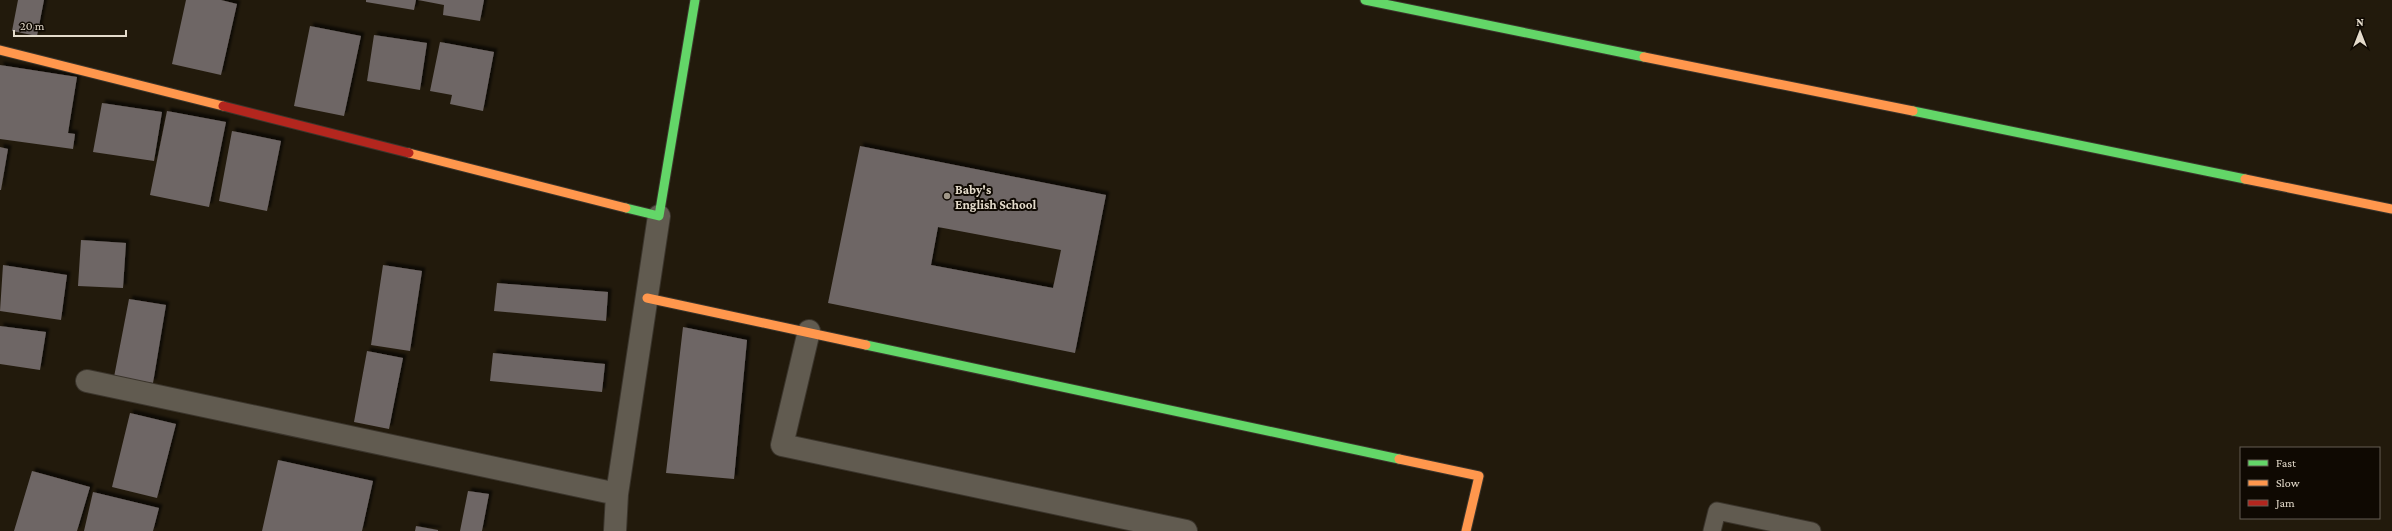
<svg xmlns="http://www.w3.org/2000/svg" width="2392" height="531" font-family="'Crimson Pro',serif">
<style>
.building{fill:#6e6665;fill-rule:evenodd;filter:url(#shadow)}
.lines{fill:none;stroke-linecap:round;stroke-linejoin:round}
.lane-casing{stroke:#3b352c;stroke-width:19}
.street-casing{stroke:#3b352c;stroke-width:24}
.fast-casing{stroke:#3b352c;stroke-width:11}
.slow-casing{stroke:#3b352c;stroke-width:11}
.jam-casing{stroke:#3b352c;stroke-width:11}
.lane{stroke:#615b50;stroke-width:17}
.street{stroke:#615b50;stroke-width:22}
.fast{stroke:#63d668;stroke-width:9}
.slow{stroke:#ff974d;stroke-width:9}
.jam{stroke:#b3261e;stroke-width:9}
.poi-dot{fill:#a09788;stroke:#0f0902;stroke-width:1.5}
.labels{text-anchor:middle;stroke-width:4;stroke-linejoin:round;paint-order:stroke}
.poi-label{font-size:13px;font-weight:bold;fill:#e4dbcb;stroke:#0f0902;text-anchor:start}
</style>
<defs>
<filter id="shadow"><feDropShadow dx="3.5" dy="-3.5" stdDeviation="1" flood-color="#0009"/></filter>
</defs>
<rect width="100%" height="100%" fill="#221a0c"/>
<path class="building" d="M18,0H44L37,36L12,31Z
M186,0H221L237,4L221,75L172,64Z
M366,0H416L414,10L366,2Z
M418,0H484L480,21L443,15L444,5Z
M310,26L361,36L344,116L294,106Z
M374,35L427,43L420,90L367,81Z
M440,42L494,52L483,111L450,104L452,95L430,91Z
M0,65L77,77L68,133L75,134L73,149L0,139Z
M102,103L162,112L154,161L93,152Z
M167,111L226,122L209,207L150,195Z
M232,131L281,141L267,211L219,201Z
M860,146L1106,195L1075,353L828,303ZM938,227L1061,250L1053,288L931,265Z
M0,147L8,149L1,190H0Z
M81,240L126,243L123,288L78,286Z
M3,265L67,275L61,320L0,311Z
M383,265L422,271L410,351L371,345Z
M497,283L608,292L606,321L494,311Z
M129,299L166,305L153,383L114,377Z
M0,326L46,332L40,370L0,364Z
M683,327L747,340L734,479L666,473Z
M367,351L403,358L389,429L354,422Z
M493,353L605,364L602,392L490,381Z
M130,413L176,424L157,498L112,487Z
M278,460L373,481L362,531H262Z
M32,471L90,487L77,531H14Z
M468,491L489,494L482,531H460Z
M93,492L159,508L153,531H84Z
M416,526L438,530V531H415Z"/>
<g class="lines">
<defs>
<path id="lane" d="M1712,531L1717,511L1812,531"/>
<path id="street" d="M809,331L782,445L1186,531
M87,381L617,494
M615,531L617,494L659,216"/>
<path id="fast" d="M1365,0L1644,57
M1913,111L2245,179
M626,208L659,216L695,0
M866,345L1399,459"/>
<path id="slow" d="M0,50L223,106
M1644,57L1913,111
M409,153L626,208
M2245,179L2392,209
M647,298L866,345
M1399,459L1479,476L1466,531"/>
<path id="jam" d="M223,106L409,153"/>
</defs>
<use href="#lane" class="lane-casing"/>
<use href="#street" class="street-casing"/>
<use href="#fast" class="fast-casing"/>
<use href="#slow" class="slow-casing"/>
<use href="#jam" class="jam-casing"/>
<use href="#lane" class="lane"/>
<use href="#street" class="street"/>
<use href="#fast" class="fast"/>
<use href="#slow" class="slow"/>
<use href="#jam" class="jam"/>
</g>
<circle class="poi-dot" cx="947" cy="196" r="4"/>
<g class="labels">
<g class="poi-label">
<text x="955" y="194">Baby's<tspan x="955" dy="15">English School</tspan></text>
</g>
</g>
<rect x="2240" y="447" width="140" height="72" fill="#0f0902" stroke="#645d52"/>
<rect x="2248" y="460" width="20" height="6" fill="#63d668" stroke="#645d52"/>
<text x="2276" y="467" font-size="12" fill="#e4dbcb">Fast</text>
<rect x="2248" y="480" width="20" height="6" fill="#ff974d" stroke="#645d52"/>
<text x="2276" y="487" font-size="12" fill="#e4dbcb">Slow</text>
<rect x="2248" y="500" width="20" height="6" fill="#b3261e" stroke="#645d52"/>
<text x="2276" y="507" font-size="12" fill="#e4dbcb">Jam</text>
<g transform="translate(2360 32)" stroke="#0f0902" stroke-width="3" paint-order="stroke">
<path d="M0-3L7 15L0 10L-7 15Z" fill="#e4dbcb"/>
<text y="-6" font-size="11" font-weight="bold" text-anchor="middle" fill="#e4dbcb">N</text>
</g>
<path d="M14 30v6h112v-6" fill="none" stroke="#e4dbcb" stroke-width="2"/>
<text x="20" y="30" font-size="12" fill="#e4dbcb" stroke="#0f0902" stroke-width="3" paint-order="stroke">20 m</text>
</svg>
